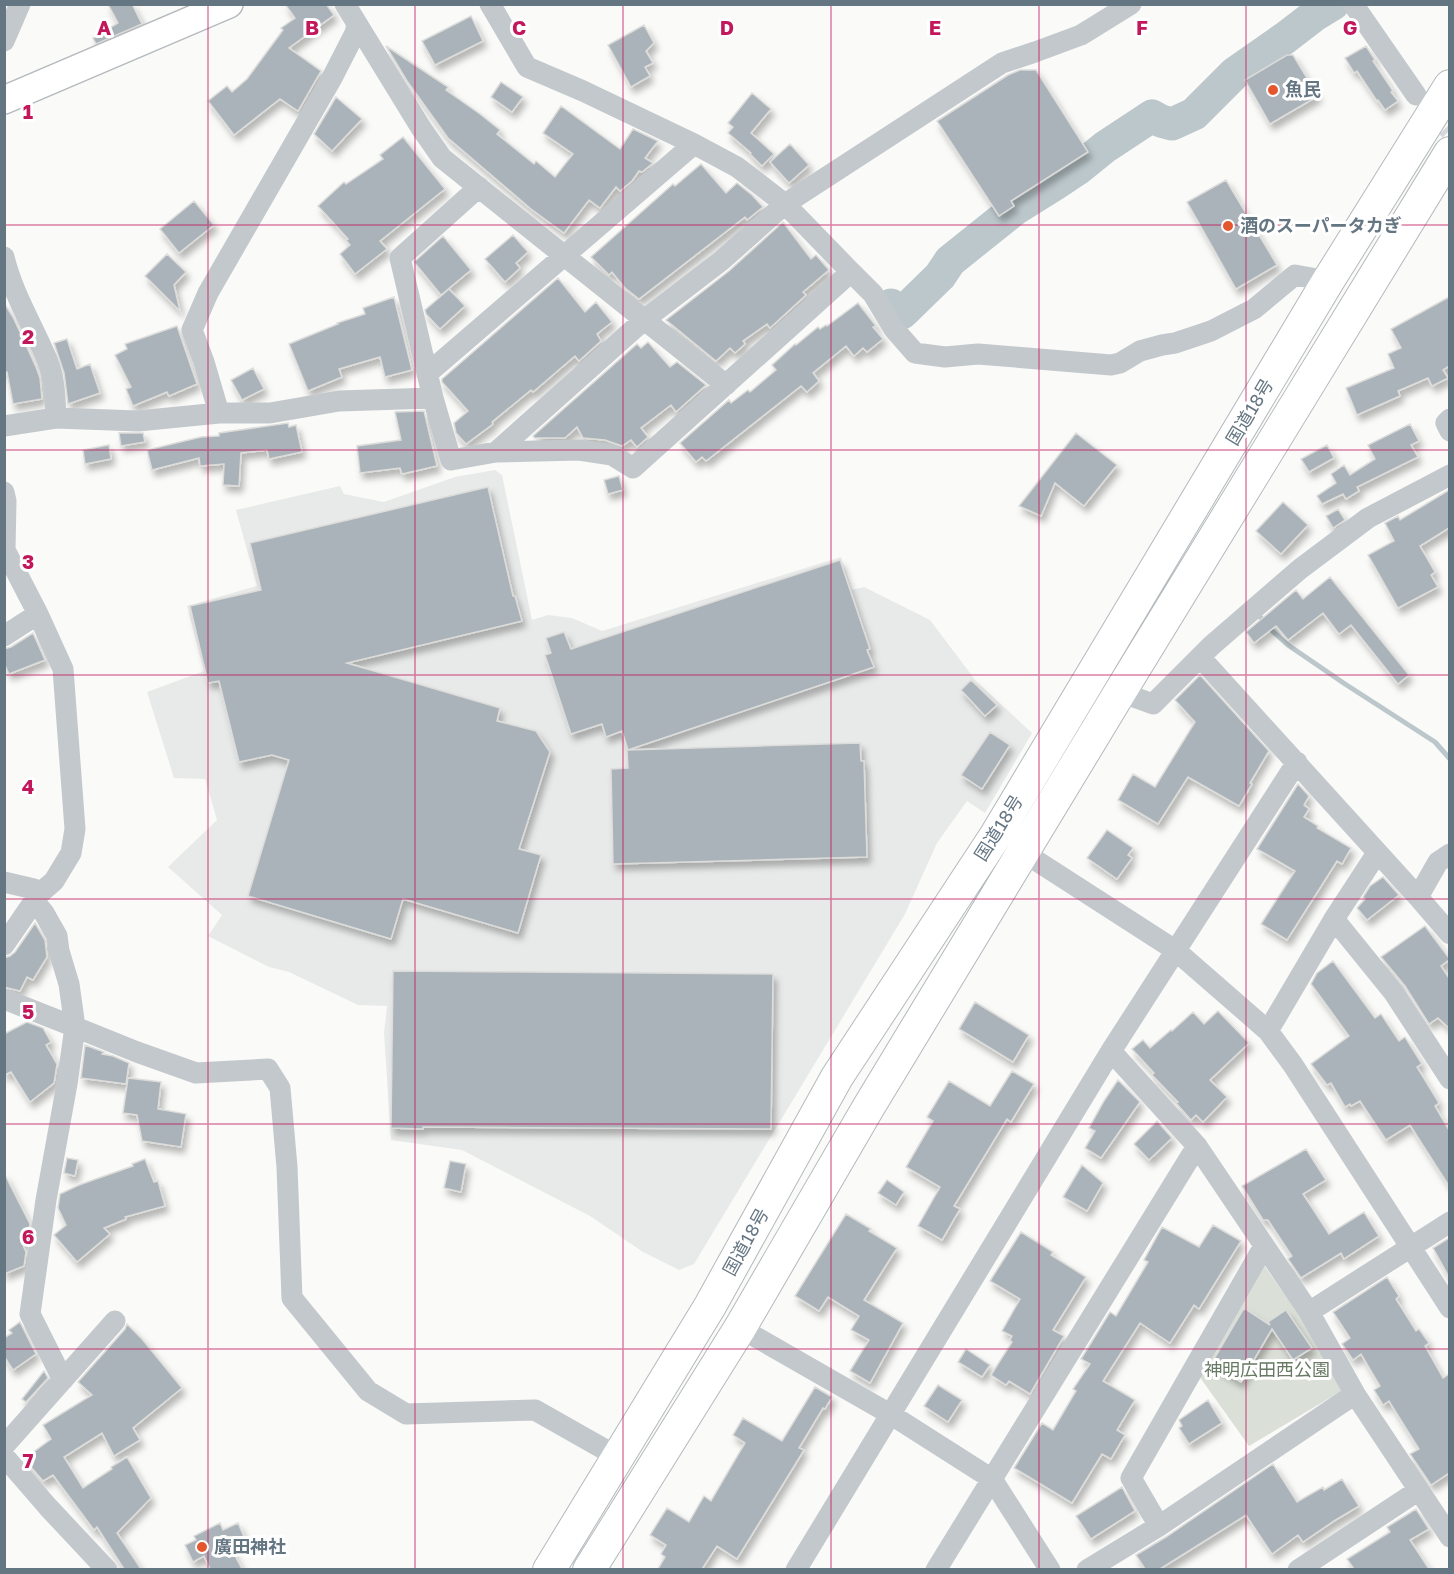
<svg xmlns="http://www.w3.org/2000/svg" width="1454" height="1574" font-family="'Golos Text','Noto Sans JP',sans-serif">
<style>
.built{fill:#e8e9e9}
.green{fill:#dadfd7}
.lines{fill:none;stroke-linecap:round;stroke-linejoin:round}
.stream{stroke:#bbc7cb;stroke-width:5}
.river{stroke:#bbc7cb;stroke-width:33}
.building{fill:#aab3b9;stroke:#dcdcda;stroke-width:1.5;filter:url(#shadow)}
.minor-tunnel{stroke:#d5d9db;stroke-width:21;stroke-dasharray:21 10;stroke-linecap:butt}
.major-casing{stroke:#b5babe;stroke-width:30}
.highway-casing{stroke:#b4b9bd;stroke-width:34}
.minor{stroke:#c3c8cc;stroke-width:21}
.major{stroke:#fff;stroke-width:27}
.highway{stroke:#fff;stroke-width:32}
.grid{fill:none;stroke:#c2185b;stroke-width:1.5;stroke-opacity:0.55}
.poi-dot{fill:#e4572e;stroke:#fff;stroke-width:2}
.labels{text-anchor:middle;stroke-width:6;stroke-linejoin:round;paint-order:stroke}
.poi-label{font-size:18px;font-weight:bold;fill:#657683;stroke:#fff;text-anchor:start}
.street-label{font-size:18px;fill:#657683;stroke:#fff}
.park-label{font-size:18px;fill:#687a64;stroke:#fff}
.grid-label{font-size:20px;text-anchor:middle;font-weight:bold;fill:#c2185b;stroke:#fff;stroke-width:6;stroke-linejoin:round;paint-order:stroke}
</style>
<defs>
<filter id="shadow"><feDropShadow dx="3.5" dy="6" stdDeviation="3" flood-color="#0004"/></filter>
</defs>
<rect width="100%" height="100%" fill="#fafaf8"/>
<path class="built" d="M495,470L502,475L532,620L548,615L572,618L602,631L841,557L852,590L864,587L930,620L976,681L1032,733L985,813L967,801L937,843L905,914L694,1264L679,1270L643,1252L590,1216L462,1150L391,1140L384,1033L387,1006L358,1005L289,972L269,967L208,936L222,915L168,867L217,820L205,779L174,778L147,692L204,671L187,606L257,586L236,510L340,486L344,494L384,502L455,477Z"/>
<path class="green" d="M1263,1264L1297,1312L1343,1390L1249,1446L1199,1376Z"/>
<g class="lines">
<path class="stream" d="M1257,614H1258L1269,628L1288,645L1345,684L1435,742L1450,759"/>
<path class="river" d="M891,305L902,313L940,276L950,261L1015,209L1055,184L1079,168L1105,147L1152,116L1161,121L1172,124L1194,114L1235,73L1285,38L1315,15L1333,4"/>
</g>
<path class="building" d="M108,4H132L142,24L96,44L93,38L118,23Z
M285,4H326L334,15L289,48L321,71L298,111L280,99L234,135L208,101L227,86L232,92L247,79L283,30L281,28L295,18Z
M471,16L483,41L435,65L422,41Z
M644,25L654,43L646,51L653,63L645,67L650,76L631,87L608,45Z
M386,46L448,87L446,90L480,114L500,130L497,134L534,164L536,161L555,177L573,154L543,133L561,106L620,149L633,129L658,141L645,158L653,163L642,172L639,171L632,181L620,191L616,187L600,208L589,200L564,233L531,209L448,138L407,81Z
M1366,46L1375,60L1373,61L1393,91L1391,92L1398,101L1385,110L1378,100L1377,101L1357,71L1354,73L1345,58Z
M1287,55H1293L1318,96L1270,124L1245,80Z
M1020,70H1036L1088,152L1011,201L1014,206L999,216L937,121L1008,75Z
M501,82L523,97L512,112L491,97Z
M752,93L771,109L751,133L774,154L762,166L750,154L751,153L728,133L733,127L728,123Z
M336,97L362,119L332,151L314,134Z
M403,137L445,189L380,241L387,249L355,274L340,254L350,245L346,240L348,239L318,206L344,182L346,184L383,159L380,155Z
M790,144L809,165L789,183L770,162Z
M701,164L726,193L737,183L752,195L763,207L747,220L745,217L639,299L625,288L612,272L609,275L591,257L673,184L675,186Z
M1226,180L1277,265L1236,289L1187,202Z
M194,201L214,225L179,253L160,229Z
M783,222L811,259L816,255L829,270L803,292L806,295L770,328L767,324L743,341L745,344L735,353L730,348L716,361L666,320L729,271Z
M513,235L528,252L516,263L520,268L505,282L485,259Z
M443,236L471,270L441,295L414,262Z
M167,254L186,272L174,285L180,311L145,276Z
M558,278L585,312L596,302L612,322L597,334L601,341L579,361L575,356L533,392L531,390L492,422L493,424L466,444L456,433L454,423L468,411L442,382V379Z
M449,289L465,306L440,329L426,314L425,310Z
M394,297L412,370L385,377L380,357L339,369L342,377L308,391L289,344L338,324L337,323L365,314L363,308Z
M1449,297V366L1443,370L1448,378L1432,386L1428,378L1398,391L1400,396L1357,415L1346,388L1394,368L1388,354L1401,348L1391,329Z
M4,303L13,317L36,367L40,378L42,399L13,404L7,372L4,373Z
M858,303L876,326L873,327L883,339L867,352L863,348L854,356L846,346L813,373L819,381L807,392L801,386L706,461L702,457L696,462L680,443L729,400L731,403L748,390L750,392L776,370L772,365L795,344L796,345L818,327L820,329L826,325L827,326Z
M177,326L197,384L169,396L167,392L133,406L126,389L131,387L115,355L127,349L125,344Z
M67,339L77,369L90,364L100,393L68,404L64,373L54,343Z
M648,342L670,367L677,362L706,385L676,412L671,405L641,428L648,437L637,447L631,440L622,446L605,440L583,438L577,427L565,438H535L533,436L637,344L641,348Z
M253,368L264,389L242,400L231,380Z
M424,411L437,466L402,474L400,468L360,473L357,446L401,440L395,412Z
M288,423L289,427L296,425L302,452L269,459L267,450L241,453L239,486L223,485L224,464L200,466L199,458L152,470L147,450L201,437L219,436V433Z
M1410,424L1419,441L1411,445L1418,457L1357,487L1359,491L1346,499L1343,494L1322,504L1317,496L1336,483L1331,474L1344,465L1350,475L1375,459L1368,445Z
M119,433H143L145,442L121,446Z
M1076,433L1117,465L1084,506L1055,483L1041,516L1019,506Z
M109,445L111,459L85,464L83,450Z
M1327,445L1334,458L1309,472L1301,459Z
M619,476L623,490L608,494L604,480Z
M488,487L513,596H515L522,621L347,663L500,708L497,721L536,731L550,752L519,849L541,855L518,933L403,899L391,939L248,896L289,760L272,755L239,762L219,681L208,683L190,606L261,590L250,543Z
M1449,490V528L1420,546L1435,572L1431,575L1438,587L1398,608L1368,555L1394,541L1385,523L1398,516L1400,520Z
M1283,502L1308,525L1281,554L1256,531Z
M1338,509L1345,520L1333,528L1326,516Z
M840,560L870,649L867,650L874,667L628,750L622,731L606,737L602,724L571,734L545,655L551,653L546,638L564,632L571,649Z
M1330,577L1409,675L1398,684L1351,625L1339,634L1323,613L1288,640L1276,626L1254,643L1246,632L1296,590L1303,599Z
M33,633L45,660L9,674L4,663V649L11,647Z
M1200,675L1269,751L1250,783L1252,784L1239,806L1188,777L1158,824L1118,800L1133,774L1155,787L1195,722L1175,700Z
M971,680L997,705L985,716L961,690Z
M990,732L1010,745L982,789L961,775Z
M860,743L861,761H864L867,857L613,864L611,769L628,768L627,750Z
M1298,784L1309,796L1304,805L1309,809L1304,817L1318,826L1317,828L1351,848L1342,864L1337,861L1287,940L1261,924L1295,871L1257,849Z
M1107,830L1133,848L1128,855L1132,858L1117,879L1087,858Z
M1383,877L1399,895L1367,920L1357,908L1365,899L1363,897L1370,886Z
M35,923L45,940L47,957L33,980L27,977L20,991L4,987V958L10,956L15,952Z
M1425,926L1449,958V960L1441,966L1449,978V1028L1438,1018L1429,1024L1405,986L1381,957Z
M1333,961L1375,1018L1381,1014L1399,1041L1405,1037L1422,1064L1417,1067L1439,1103L1435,1106L1449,1130V1186L1410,1125L1386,1140L1360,1101L1351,1106L1350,1104L1345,1107L1331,1083L1327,1085L1311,1064L1349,1036L1311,984L1317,973Z
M393,971L773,974L771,1129L423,1127V1129L391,1128Z
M975,1002L1029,1035L1013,1062L959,1029Z
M1218,1011L1249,1043L1210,1080L1227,1097L1203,1122L1196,1115L1191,1120L1176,1103L1178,1102L1152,1075L1154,1073L1132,1049L1143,1040L1150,1048L1171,1030L1172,1031L1193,1012L1204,1024Z
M27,1022L43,1028L51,1042L46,1045L57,1064L54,1083L30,1102L11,1072L4,1075V1034Z
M85,1045L104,1052L102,1054L113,1056L129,1063L126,1084L81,1078Z
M1012,1071L1034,1084L1011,1122L1007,1119L954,1206L960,1209L942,1240L918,1226L940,1187L906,1167L933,1121L927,1117L949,1081L990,1106Z
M128,1078L161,1082L158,1109L186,1114L181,1147L142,1141L137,1115L123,1113Z
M1118,1080L1140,1102L1101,1158L1085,1148L1095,1131L1089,1128L1104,1101Z
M1157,1121L1172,1138L1149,1160L1134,1144Z
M1306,1149L1326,1180L1303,1194L1329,1234L1364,1212L1379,1236L1344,1259L1341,1253L1301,1278L1288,1259L1292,1256L1268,1220H1263L1242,1186Z
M67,1158L78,1160L75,1176L64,1173Z
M145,1159L154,1182L158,1181L165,1206L125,1217L126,1219L104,1228L110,1234L77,1262L54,1235L66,1225L58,1208L60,1194L79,1185L133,1166L132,1164Z
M450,1161L466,1164L461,1192L444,1188Z
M1082,1165L1103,1183L1087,1211L1063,1197Z
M4,1173L30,1224L27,1240L22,1243L26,1252L24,1266L4,1274Z
M887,1180L904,1192L896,1205L878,1193Z
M846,1214L871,1229L869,1231L897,1248L864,1300L903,1323L870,1383L850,1371L869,1340L851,1330L859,1316L828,1297L819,1311L795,1296Z
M1213,1225L1241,1241L1199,1309L1194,1305L1170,1343L1140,1323L1103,1381L1135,1400L1117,1430L1125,1435L1111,1459L1102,1454L1072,1503L1014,1468L1042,1423L1053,1430L1076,1391L1073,1389L1090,1364L1081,1359L1110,1312L1116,1316L1148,1262L1144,1260L1162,1227L1199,1247Z
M1021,1232L1053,1252L1051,1255L1086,1277L1053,1330L1064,1336L1030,1394L1009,1381L1006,1385L991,1375L1012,1342L1010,1340L1012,1336L1002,1331L1020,1299L990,1281Z
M1449,1238V1277L1433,1248Z
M1387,1277L1399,1296L1396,1299L1416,1331L1419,1329L1429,1343L1425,1346L1443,1378L1449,1374V1473L1431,1485L1410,1454L1419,1449L1389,1401L1383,1405L1374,1390L1380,1386L1361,1354L1353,1360L1342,1344L1350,1338L1333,1312Z
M1244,1308L1270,1325L1268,1322L1286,1310L1312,1348L1293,1360L1272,1329L1241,1382L1211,1364Z
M20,1322L36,1354L13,1370L4,1356V1338L12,1333L9,1330Z
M127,1324L142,1339L182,1388L133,1428L140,1440L114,1456L102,1433L64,1457L83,1488L112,1469L111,1467L127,1457L151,1498L117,1533L141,1569H124L97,1527L94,1530L53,1475L43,1481L24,1459L51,1439L43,1425L92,1395L78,1382L125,1329Z
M966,1349L990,1365L982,1377L958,1362Z
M44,1371L48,1378L26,1402L22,1399Z
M938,1385L962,1400L948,1422L924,1406Z
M815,1387L832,1397L825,1409L823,1408L799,1448L804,1450L737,1559L717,1546L702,1569H658L665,1557L661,1554L666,1545L650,1535L667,1508L689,1522L704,1496L711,1501L745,1443L733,1435L743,1418L782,1441Z
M1208,1400L1222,1423L1189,1444L1179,1428L1182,1426L1179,1420Z
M1273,1464L1297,1502L1323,1487L1324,1490L1342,1479L1359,1506L1334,1521L1303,1542L1298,1535L1272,1554L1246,1515L1160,1569H1145L1136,1555L1166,1537Z
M1122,1487L1135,1511L1091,1539L1076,1516Z
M1416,1509L1429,1529L1410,1540L1429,1569H1354L1347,1559L1390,1532L1387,1527Z
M220,1523L223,1530L238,1523L245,1539L230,1546L242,1569H210L204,1556L193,1562L185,1545L196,1540L194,1536Z"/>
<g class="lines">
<path class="minor-tunnel" d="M1425,105L1450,130"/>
<defs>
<path id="major" d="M4,100L229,4"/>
<path id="highway" d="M549,1570L710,1306L837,1077L996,835L1328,281L1450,86
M589,1570L740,1328L868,1108L1120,692L1450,153"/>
</defs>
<use href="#major" class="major-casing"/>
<use href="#highway" class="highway-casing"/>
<path class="minor" d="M345,4L421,128L442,158L726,385
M1353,4L1416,95
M4,41L20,4
M479,187L400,258L433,398L451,460L496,452L579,450L612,455L633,468L851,272L785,204L737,167L694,144L583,91L527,67L490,4
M4,257C13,295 34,327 48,362C55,380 55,399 56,418
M851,272L873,294L894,329L915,353L945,357L978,354L1111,365L1120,363L1140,351L1162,345L1175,343L1211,331L1254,309L1295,275L1328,281
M428,373L694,144
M219,413L204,362L192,330L208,293L332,78L355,33L357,24
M1450,419L1446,423L1450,431
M4,426L56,418L138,421L219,413H270L339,401L433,398
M496,452L644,320L721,261L785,204L1002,63L1035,52L1081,35L1131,4
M4,492L6,501L5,550L38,614L63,669L75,829L71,853L54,881L39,894
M4,636L38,614
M1200,657L1418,897L1450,934
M1120,692L1153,704L1211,646L1300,569L1368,518L1450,475
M1012,845L1175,950L1268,1031L1293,1065L1450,1308
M4,882L34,889L39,894L4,945
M1418,897L1438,862L1450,854
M34,901L44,913L57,936L59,951L69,984L75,1027L137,1052L196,1073L268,1069L280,1088L287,1167L292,1298L368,1391L406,1414L535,1410L618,1457
M1334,919L1394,993L1450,1079
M4,999L75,1027L67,1084L46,1200L30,1314L63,1380
M1268,1031L1334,919L1377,853
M1111,1051L1197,1146L1309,1312L1355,1394L1450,1537
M1309,1312L1450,1222
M740,1328L890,1414L992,1479L1050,1570
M4,1446L115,1321
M4,1456L48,1507L107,1570
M1159,1526L1131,1478L1264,1246
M796,1570L1111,1051L1297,762
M936,1570L1197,1146
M1087,1570L1159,1526L1355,1394
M1298,1570L1419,1490"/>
<use href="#major" class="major"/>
<use href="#highway" class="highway"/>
</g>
<path class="grid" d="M208,4V1570M415,4V1570M623,4V1570M831,4V1570M1039,4V1570M1246,4V1570M4,225H1450M4,450H1450M4,675H1450M4,899H1450M4,1124H1450M4,1349H1450"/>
<g class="poi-dot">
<circle cx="1273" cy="90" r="6"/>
<circle cx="1228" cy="226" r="6"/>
<circle cx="202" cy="1547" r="6"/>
</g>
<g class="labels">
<g class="poi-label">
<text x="1285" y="96">魚民</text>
<text x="1240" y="232">酒のスーパータカぎ</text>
<text x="214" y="1553">廣田神社</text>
</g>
<g class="street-label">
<text transform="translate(1250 412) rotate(-59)" y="6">国道18号</text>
<text transform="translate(999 828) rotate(-58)" y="6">国道18号</text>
<text transform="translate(746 1242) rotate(-61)" y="6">国道18号</text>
</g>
<g class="park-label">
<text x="1267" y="1376">神明広田西公園</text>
</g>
</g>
<g class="grid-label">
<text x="104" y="35">A</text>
<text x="312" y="35">B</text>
<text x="519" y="35">C</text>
<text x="727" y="35">D</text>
<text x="935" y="35">E</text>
<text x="1142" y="35">F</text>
<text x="1350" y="35">G</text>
<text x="28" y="119">1</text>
<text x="28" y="344">2</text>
<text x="28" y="569">3</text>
<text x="28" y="794">4</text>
<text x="28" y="1019">5</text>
<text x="28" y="1244">6</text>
<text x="28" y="1468">7</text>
</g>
<rect width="1454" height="1574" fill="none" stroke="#657683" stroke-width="12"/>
</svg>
